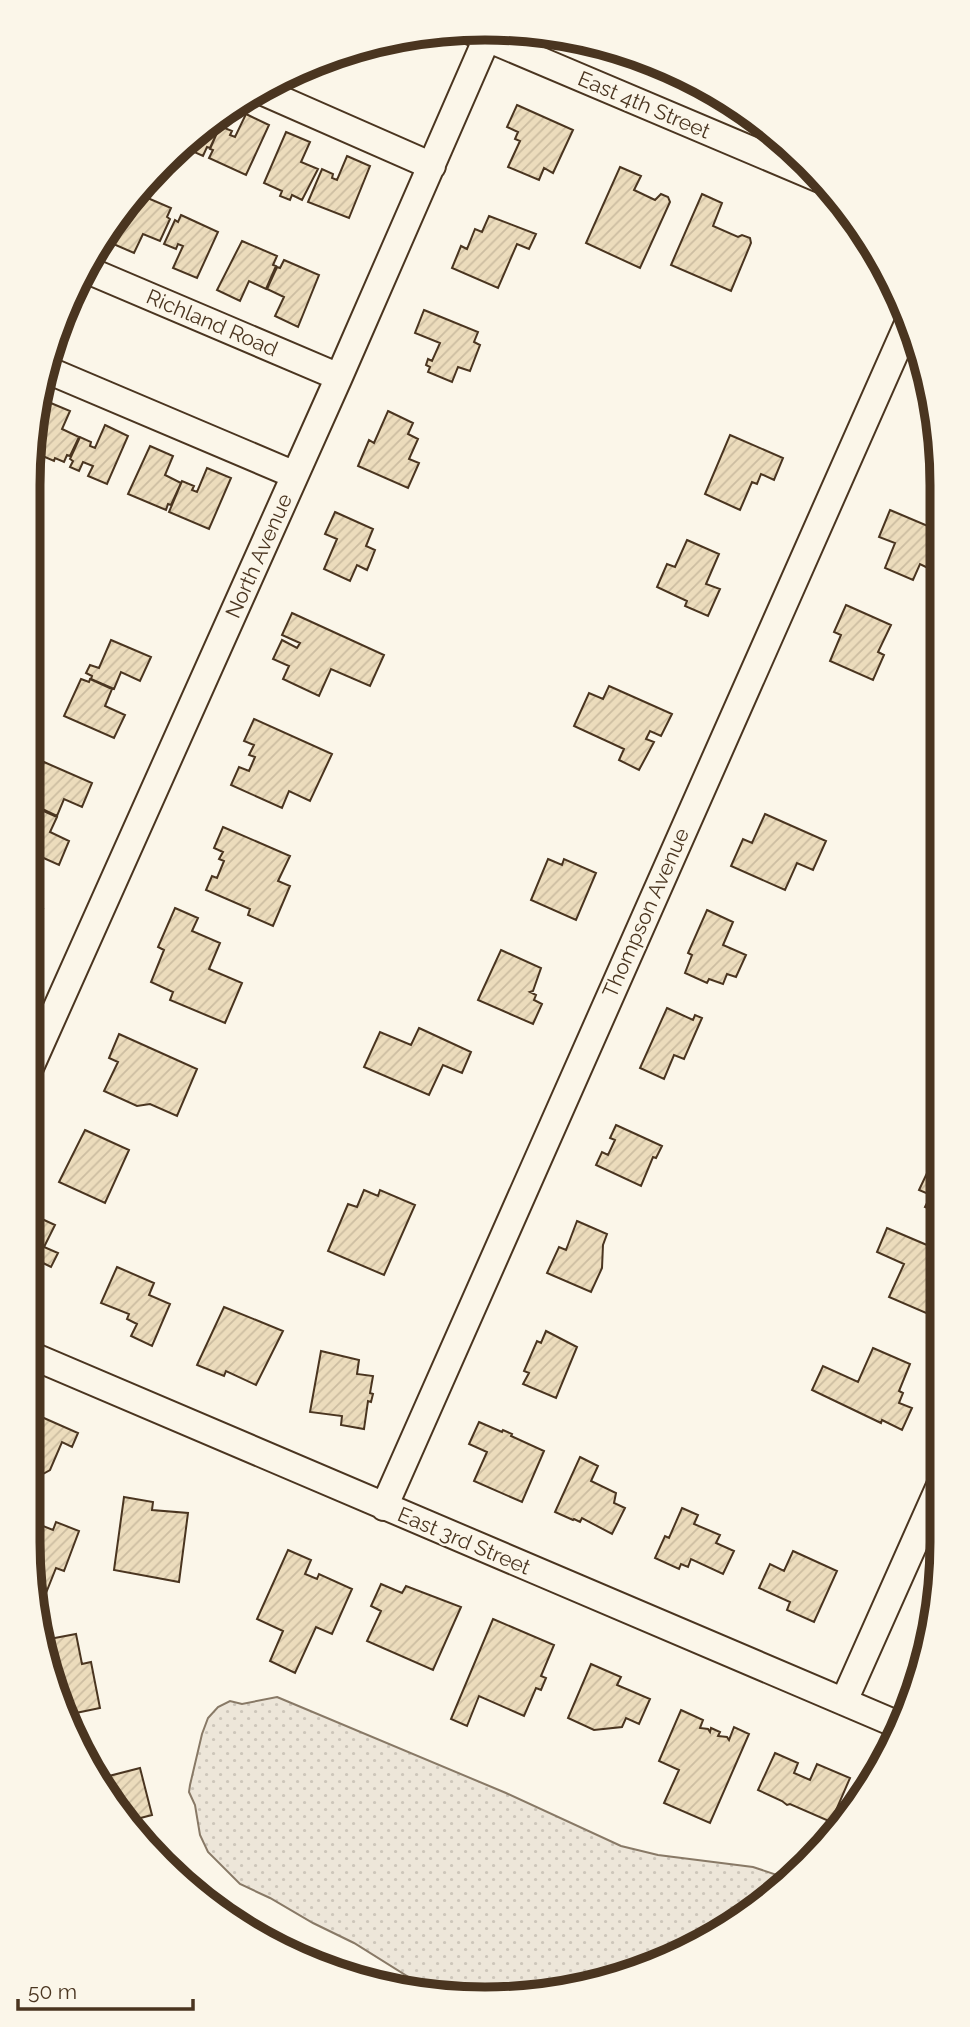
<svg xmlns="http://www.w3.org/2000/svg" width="970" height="2027" font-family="Raleway,sans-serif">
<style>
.grass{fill:url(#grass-dots);stroke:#887966;stroke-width:2}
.building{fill:url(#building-hatch);stroke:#4a3520;stroke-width:2}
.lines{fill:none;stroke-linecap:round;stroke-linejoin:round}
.minor-casing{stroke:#4a3520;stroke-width:30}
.minor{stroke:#fbf6e9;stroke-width:26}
.labels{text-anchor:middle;stroke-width:5;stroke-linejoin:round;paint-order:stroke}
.street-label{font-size:21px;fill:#4a3520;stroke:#fbf6e9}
.rim{fill:none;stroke:#4a3520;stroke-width:9}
</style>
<defs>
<pattern id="grass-dots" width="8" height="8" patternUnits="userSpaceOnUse" patternTransform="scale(1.75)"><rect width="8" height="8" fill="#ede6d9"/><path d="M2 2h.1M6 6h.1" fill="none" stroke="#cdc6ba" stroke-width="1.8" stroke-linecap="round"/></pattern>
<pattern id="building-hatch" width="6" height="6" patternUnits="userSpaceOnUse" patternTransform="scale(1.75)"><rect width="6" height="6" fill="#ecdcbc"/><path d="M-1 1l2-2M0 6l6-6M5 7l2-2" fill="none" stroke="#ccbda1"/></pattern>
</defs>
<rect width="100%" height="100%" fill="#fbf6e9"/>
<path class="grass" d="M277,1697L506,1793L621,1846L658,1855L753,1867L789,1879L687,1952L544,1995L431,1991L354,1943L313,1923L270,1898L240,1884L208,1852L200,1835L195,1805L189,1792L190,1785L202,1734L208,1718L218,1707L230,1701L242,1704Z"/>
<path class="building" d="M517,105L573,130L553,173L544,168L539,180L508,167L520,141L515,139L518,132L507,127Z
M246,114L269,125L246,175L209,158L213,150L210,149L220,126L232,131L230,135L235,137Z
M210,122L220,126L210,148L207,147L203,156L181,146Z
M286,132L310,142L301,162L318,169L302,200L292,195L290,200L280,196L282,191L264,183Z
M347,156L370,166L349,218L308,202L322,169L333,174L332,178L337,180Z
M620,167L641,176L634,190L655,200L661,194L668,197L670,202L640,268L586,243Z
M136,193L171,208L167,217L170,219L160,241L143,234L134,253L111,243L129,201Z
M702,194L722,203L713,226L738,237L742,235L750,238L751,243L731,291L671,265Z
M181,215L218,232L197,278L173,268L183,246L178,244L176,249L164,244L175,220L178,222Z
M489,216L536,234L529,249L517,244L498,288L452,268L461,246L467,249L475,229L482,232Z
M242,241L277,256L273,265L276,266L266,289L249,281L240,301L217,290Z
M284,260L319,275L298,327L275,316L284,297L267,289L277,267L280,268Z
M424,310L478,332L474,342L480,345L470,371L458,367L452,382L428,372L430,367L426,365L428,359L432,361L440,343L415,333Z
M46,401L70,411L62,429L79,437L70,456L67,455L64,462L55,458L54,461L31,451L33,430Z
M388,411L413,423L408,434L418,439L409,459L419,463L408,488L358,466L369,440L374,443Z
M105,425L128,436L107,484L88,476L93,466L83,462L79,471L70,467L73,461L70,459L80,437L91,442L90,446L95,448Z
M730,435L783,458L774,480L761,474L757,484L752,482L740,510L705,494Z
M150,446L173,456L165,475L181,483L171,505L168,504L166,510L128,494Z
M207,468L231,478L209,529L169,512L182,481L194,486L192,490L197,492Z
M890,510L935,529L929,543L938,547L930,569L920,564L913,580L885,568L895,543L879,537Z
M335,512L373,529L366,546L375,550L367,570L357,565L350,581L324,569L337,539L325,534Z
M687,540L719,554L706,584L720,589L708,616L685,606L687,601L657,587L667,564L675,567Z
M846,605L891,625L878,652L884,655L873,680L830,661L841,635L834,632Z
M292,613L384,655L370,686L331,669L319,696L283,679L289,666L273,659L282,640L297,648L300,643L282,635Z
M111,640L151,657L140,681L121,672L114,689L91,679L92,676L86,673L90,665L99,668Z
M81,679L89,682L90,679L112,689L105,706L125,715L114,738L64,716Z
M609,686L672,714L661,736L650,731L646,739L654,742L639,770L619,760L624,749L574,726L589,693L603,699Z
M254,719L332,754L310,801L289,791L282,808L231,785L239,767L249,771L255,757L249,755L254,745L244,741Z
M44,762L92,783L82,807L64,799L57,816L38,807L39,804L28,799Z
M28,804L57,817L50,832L69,841L59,865L28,851Z
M765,814L826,841L813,870L797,863L785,890L731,866L743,839L752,843Z
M223,827L290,856L278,881L290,886L273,926L248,915L250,909L206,890L212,876L217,878L224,861L219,859L223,852L214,848Z
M548,859L562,865L564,859L596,873L576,920L531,900Z
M28,903L43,909L32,933L28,931Z
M175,908L198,918L192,931L220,943L209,969L242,983L225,1023L170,1000L173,992L151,982L164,950L158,947Z
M707,910L733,922L723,945L746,955L736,977L727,974L723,984L709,979L707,983L685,973L692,955L688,953Z
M501,950L541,968L533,991L530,992L536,995L534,1000L542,1004L533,1024L478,1000Z
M667,1008L693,1020L695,1015L702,1018L684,1059L674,1055L664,1079L640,1068Z
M419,1028L471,1052L462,1073L443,1065L429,1095L364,1067L380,1032L411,1045Z
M119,1034L197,1069L177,1116L150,1104L137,1106L104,1091L118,1062L109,1058Z
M616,1125L662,1146L656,1158L653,1157L641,1186L596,1165L602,1152L608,1155L615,1140L610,1138Z
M85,1130L129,1150L105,1203L59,1182Z
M928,1171L939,1175L941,1171V1216L940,1213L925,1207L931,1195L919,1190Z
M364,1190L378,1196L380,1190L415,1205L384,1275L328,1251L348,1204L357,1207Z
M29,1213L55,1225L44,1247L58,1253L51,1267L43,1263L34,1285L28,1282Z
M577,1221L607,1234L603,1245L602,1268L591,1292L547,1273L559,1247L566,1250Z
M887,1228L941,1251V1284L938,1282L931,1298L939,1301L933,1316L889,1297L904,1264L877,1252Z
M117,1267L154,1283L149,1295L170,1304L152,1346L131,1336L137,1324L127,1319L129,1314L101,1303Z
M224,1307L283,1331L256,1385L226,1371L224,1376L197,1365Z
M546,1331L577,1347L556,1398L523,1384L529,1373L524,1371L537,1341L541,1343Z
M873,1348L910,1364L899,1391L903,1393L899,1403L912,1408L902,1430L882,1420L881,1423L812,1390L823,1366L858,1382Z
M321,1351L359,1360L357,1374L373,1376L370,1393L373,1394L371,1402L368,1401L364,1429L341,1425L342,1416L310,1412Z
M28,1411L78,1433L72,1447L62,1442L50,1470L34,1479L28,1477Z
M479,1422L502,1432L503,1430L512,1434L511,1436L544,1451L522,1502L474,1481L487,1452L469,1444Z
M580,1457L598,1466L591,1481L616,1493L614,1503L625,1508L612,1534L582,1518L580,1522L574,1519L573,1520L555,1512Z
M124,1497L153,1502L152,1510L188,1513L179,1582L114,1570Z
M682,1508L698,1515L694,1524L720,1535L716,1543L734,1551L723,1574L691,1559L688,1567L681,1564L679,1569L655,1558L665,1536L669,1538Z
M28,1520L53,1530L56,1522L79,1531L64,1571L56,1568L46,1593L36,1590L28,1542Z
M288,1550L311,1560L305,1574L317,1579L319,1574L352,1589L332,1634L316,1627L295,1673L270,1661L283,1631L257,1619Z
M793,1551L837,1571L814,1622L787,1610L790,1602L759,1588L770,1564L784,1571Z
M381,1584L402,1593L406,1586L461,1607L433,1670L367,1641L381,1611L371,1606Z
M493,1619L554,1645L541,1676L546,1678L541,1690L536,1688L524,1716L479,1696L467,1726L451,1719Z
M76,1634L82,1664L91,1662L100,1708L66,1715L52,1689L44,1640Z
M591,1664L621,1677L617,1685L650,1699L639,1724L626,1718L622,1727L594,1730L568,1718Z
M681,1710L703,1720L700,1728L708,1729L710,1732L711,1728L720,1732L718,1736L727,1737L729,1740L734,1727L749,1734L710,1823L664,1803L679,1770L659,1761Z
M775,1753L798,1763L794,1773L810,1780L817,1764L850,1778L831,1822L790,1804L787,1805L782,1801L758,1790Z
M140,1768L152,1815L125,1822L98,1774L101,1778Z"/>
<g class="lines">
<defs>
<path id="minor" d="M468,30L820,179
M259,90L432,166
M85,269L339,377
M45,369L295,475
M28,1072L339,377L487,38
M28,1354L901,1726
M384,1507L910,319
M844,1701L942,1481"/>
</defs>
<use href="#minor" class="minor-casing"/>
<use href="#minor" class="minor"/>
</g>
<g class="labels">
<g class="street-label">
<text transform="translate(644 105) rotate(23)" y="7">East 4th Street</text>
<text transform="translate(212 323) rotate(23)" y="7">Richland Road</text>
<text transform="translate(259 556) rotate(-66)" y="7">North Avenue</text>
<text transform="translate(646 913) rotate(-66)" y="7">Thompson Avenue</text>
<text transform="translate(464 1541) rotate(23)" y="7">East 3rd Street</text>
</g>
</g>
<path d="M0 0H970V2027H0ZM485 40H485A445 445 0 0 1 930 485V1542A445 445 0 0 1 485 1987H485A445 445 0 0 1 40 1542V485A445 445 0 0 1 485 40Z" fill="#fbf6e9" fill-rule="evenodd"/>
<path class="rim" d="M485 40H485A445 445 0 0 1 930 485V1542A445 445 0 0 1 485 1987H485A445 445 0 0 1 40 1542V485A445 445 0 0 1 485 40Z"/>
<path d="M18 1999v10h175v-10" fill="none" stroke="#4a3520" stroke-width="3.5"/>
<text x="28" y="1999" font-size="21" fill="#4a3520" stroke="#fbf6e9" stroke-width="5" paint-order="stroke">50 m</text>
</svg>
